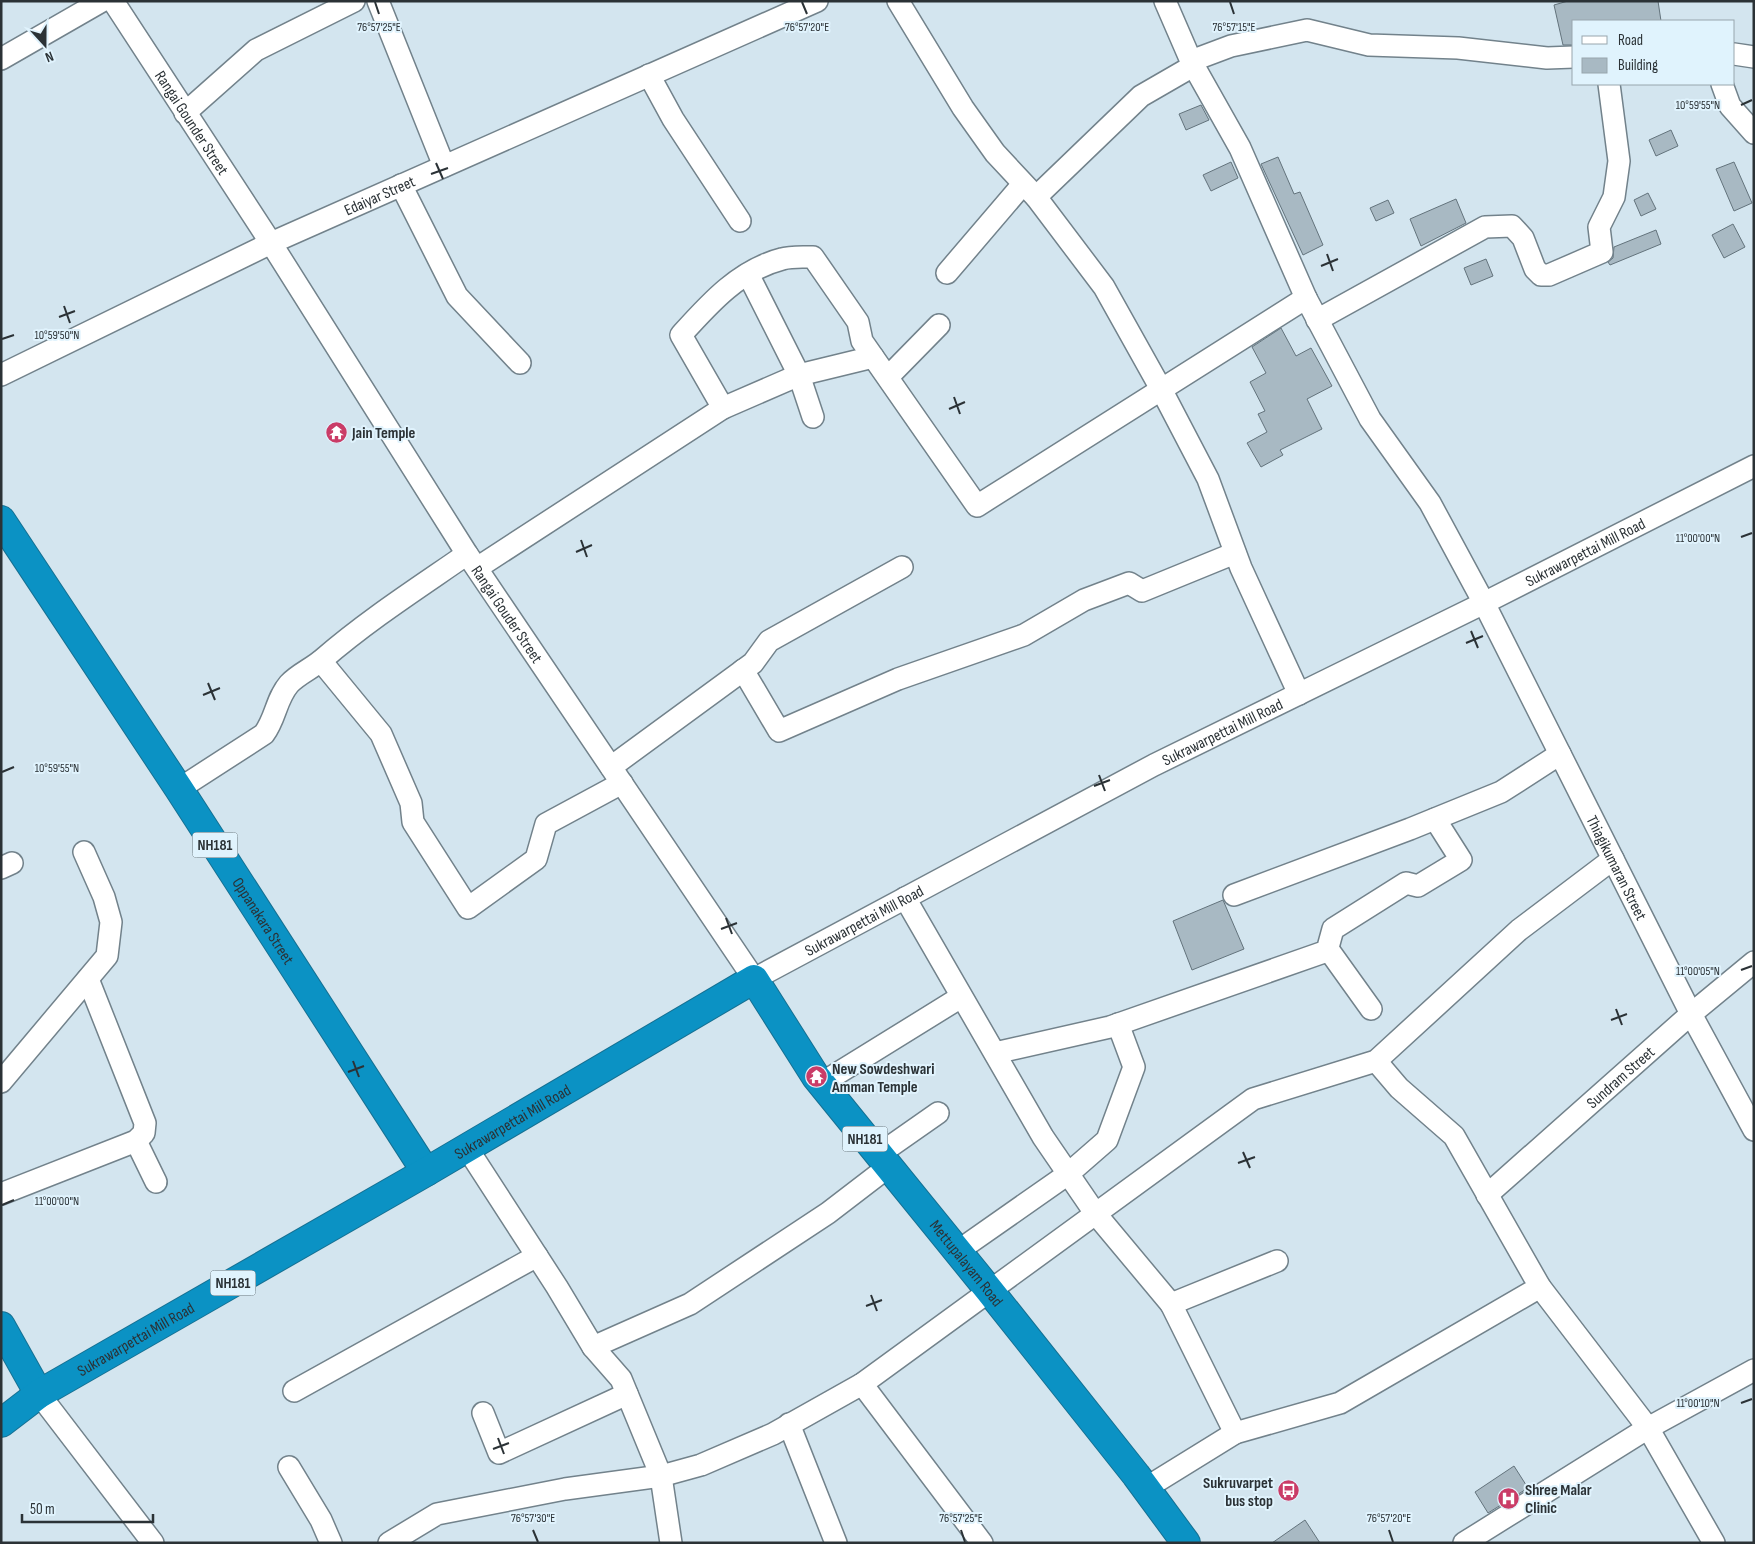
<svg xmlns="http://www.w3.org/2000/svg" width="1755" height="1544" font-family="'Sofia Sans Condensed',sans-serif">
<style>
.building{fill:#a8b9c3;stroke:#63737c}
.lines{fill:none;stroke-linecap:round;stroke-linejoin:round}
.minor-casing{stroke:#72828b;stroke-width:24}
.highway-casing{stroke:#167092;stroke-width:30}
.minor{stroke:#fff;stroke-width:21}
.highway{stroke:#0b92c4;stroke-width:28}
.ticks{fill:none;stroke:#2b3236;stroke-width:2}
.labels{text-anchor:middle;stroke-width:4;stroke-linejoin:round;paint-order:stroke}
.shield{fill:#e0f3fd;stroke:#616c72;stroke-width:1}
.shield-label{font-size:15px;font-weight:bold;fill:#2b3236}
.street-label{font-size:16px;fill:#2b3236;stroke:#e0f3fd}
.poi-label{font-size:16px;font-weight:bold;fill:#2b3236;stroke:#e0f3fd;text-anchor:start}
.ticks-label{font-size:12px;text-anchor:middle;fill:#2b3236;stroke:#e0f3fd;stroke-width:4;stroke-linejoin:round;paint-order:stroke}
</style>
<rect width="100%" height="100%" fill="#d3e5ef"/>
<path class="building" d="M1568,1H1658L1661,21H1574V45H1563L1554,5Z
M1201,105L1209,120L1186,130L1179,114Z
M1671,130L1678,146L1656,156L1649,140Z
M1278,157L1294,194L1300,192L1323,245L1303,255L1261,164Z
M1231,162L1238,178L1211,191L1203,175Z
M1734,162L1752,203L1734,211L1716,169Z
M1648,193L1656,209L1641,216L1634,200Z
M1456,199L1466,223L1421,246L1410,219Z
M1388,200L1394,213L1376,221L1370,208Z
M1733,224L1745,247L1724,258L1712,235Z
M1656,230L1661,244L1610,265L1608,262L1613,258L1614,247Z
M1486,259L1493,276L1471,285L1464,268Z
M1281,328L1296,356L1311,348L1332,386L1307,399L1322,429L1280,450L1283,455L1261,467L1247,443L1267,432L1258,414L1265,411L1250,382L1266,373L1252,347Z
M1223,900L1244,949L1192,970L1173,921Z
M1514,1466L1528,1488L1488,1513L1475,1492Z
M1305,1520L1320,1543H1272Z"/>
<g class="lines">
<defs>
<g id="minor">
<path id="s1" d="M113,1L271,243L467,554L754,979L1154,765L1484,603L1754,466"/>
<path d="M378,1L444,166"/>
<path d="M898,1L963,108L995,153L1036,197L1104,287L1161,389L1208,479L1241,568L1299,694"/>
<path id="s2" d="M1165,1L1191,61L1240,148L1306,298L1370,419L1430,503L1484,603L1691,1014L1754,1130"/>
<path d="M1734,54L1754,57"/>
<path d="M1,59L102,1"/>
<path d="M1191,61L1231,46L1307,30L1369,45L1458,48L1547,58L1574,57"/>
<path d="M649,75L673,119L740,221"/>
<path d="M1722,84L1730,106L1754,133"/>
<path d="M185,113L256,50L354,1"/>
<path d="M401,185L457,296L520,363"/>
<path d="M1036,197L1141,96L1193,66"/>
<path d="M947,273L1023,184"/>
<path d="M748,274L799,375L813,417"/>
<path d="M1317,320L1485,227L1512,226L1523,238L1535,269L1541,275H1549L1602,252L1599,227L1614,197L1619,161L1609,84"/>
<path id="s3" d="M1,375L271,243L817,1"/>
<path d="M888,377L939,325"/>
<path d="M723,408L681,335C709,304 739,270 782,259C791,256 803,257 813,257L858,322L862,341L977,506L1306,298"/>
<path d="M477,568L723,408L799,375L873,357"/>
<path d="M321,661L381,734L411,803L413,822L468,908L536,859L546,824L622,783"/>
<path d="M743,670L779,731L898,679L1024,635L1084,600L1129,583L1142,591L1235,553"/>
<path d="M611,767L753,663L769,641L902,567"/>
<path d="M179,789L264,734C276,718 276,699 289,684C298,674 313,668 323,659C368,620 418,588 467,554"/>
<path d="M1,868L12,863"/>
<path d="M1234,895L1410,829L1501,792L1560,754"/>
<path d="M905,898L1043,1137L1095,1213L1171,1304"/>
<path d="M1328,949L1371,1009"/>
<path d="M995,1053L1110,1027L1327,951L1333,929L1406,883L1418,886L1461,860L1435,819"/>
<path d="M1376,1061L1399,1088L1454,1136L1540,1287L1648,1428L1714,1543"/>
<path d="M1,1082L107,956L111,922L104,897L84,852"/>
<path d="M822,1083L961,997"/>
<path d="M136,1141L156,1182"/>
<path d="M467,1148L557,1287L593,1347L621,1379L661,1476L671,1543"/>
<path d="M878,1155L938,1113"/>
<path d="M1,1194L136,1141L144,1133L145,1123L88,979"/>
<path id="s4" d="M1487,1195L1691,1014L1754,962"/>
<path d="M958,1251L1068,1174L1107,1140L1134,1067L1118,1024"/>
<path d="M593,1347L690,1304L828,1213L888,1167"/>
<path d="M862,1384L982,1543"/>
<path d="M294,1391L537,1256"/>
<path d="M39,1394L153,1543"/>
<path d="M483,1413L499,1453L627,1394"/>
<path d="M789,1424L836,1543"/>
<path d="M1235,1433L1171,1304L1277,1261"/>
<path d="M289,1467L321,1520L331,1543"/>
<path d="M1146,1488L1235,1433L1340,1403L1540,1287"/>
<path d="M389,1543L437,1514L565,1489L661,1476L701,1465L773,1434L862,1384L1253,1099L1376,1061L1519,930L1613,859"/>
<path d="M1464,1543L1648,1428L1754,1370"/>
</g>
<g id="highway">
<path id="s5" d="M1,520L179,789L426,1172"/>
<path d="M1,1326L39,1394"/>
<path id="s6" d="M1,1423L39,1394L426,1172L754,979L816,1077L989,1290L1136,1475L1186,1543"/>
</g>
</defs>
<use href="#minor" class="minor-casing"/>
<use href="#highway" class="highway-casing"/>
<use href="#minor" class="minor"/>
<use href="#highway" class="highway"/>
</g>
<path class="ticks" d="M375,2L379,14M802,2L807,14M1230,2L1234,14M1741,105L1752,100M436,163L443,179M431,174L448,168M1327,254L1333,271M1321,266L1338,259M64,306L70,323M59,317L75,311M2,339L14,335M954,397L960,414M949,409L965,402M1741,537L1752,533M581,540L587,557M576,552L592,545M1471,631L1478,648M1466,643L1483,636M208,683L215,700M203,695L220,688M2,772L14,767M1099,775L1105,791M1094,786L1110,780M726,918L732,934M721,929L737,923M1741,970L1752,966M1616,1009L1622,1025M1611,1020L1627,1014M353,1061L359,1077M348,1072L364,1066M1243,1152L1250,1168M1238,1163L1255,1157M2,1205L14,1200M871,1295L877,1311M866,1306L882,1300M1741,1403L1752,1399M498,1438L504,1454M493,1449L509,1443M533,1530L538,1542M961,1530L965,1542M1389,1530L1393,1542"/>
<defs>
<symbol id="temple-disc" viewBox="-11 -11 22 22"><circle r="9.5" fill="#ca3c67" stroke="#e0f3fd"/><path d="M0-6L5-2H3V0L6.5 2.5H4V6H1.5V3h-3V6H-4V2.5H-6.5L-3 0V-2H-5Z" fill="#fff"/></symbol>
<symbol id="bus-disc" viewBox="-11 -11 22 22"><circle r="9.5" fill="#ca3c67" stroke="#e0f3fd"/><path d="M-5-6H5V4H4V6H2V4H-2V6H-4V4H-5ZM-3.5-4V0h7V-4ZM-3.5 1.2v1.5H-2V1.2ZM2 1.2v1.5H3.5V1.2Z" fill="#fff"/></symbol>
<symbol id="hospital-disc" viewBox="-11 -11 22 22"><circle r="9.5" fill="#ca3c67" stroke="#e0f3fd"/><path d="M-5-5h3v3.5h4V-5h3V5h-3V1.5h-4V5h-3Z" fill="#fff"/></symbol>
</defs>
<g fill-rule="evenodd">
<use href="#temple-disc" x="324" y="420" width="25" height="25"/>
<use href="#temple-disc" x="804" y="1064" width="25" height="25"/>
<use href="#bus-disc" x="1276" y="1478" width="25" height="25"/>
<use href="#hospital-disc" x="1496" y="1486" width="25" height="25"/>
</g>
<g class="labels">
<g class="shield">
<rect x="192.5" y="832.5" width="45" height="25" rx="4"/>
<rect x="842.5" y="1126.5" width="45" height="25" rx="4"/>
<rect x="210.5" y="1270.5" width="45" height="25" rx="4"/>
</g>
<g class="shield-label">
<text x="215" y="850">NH181</text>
<text x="865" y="1144">NH181</text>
<text x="233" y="1288">NH181</text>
</g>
<g class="street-label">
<text dy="6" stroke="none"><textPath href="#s1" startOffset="145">Rangai Gounder Street</textPath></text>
<text dy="6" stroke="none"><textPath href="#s3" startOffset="419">Edaiyar Street</textPath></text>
<text dy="6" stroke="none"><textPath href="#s1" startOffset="2104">Sukrawarpettai Mill Road</textPath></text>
<text dy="6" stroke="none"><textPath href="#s1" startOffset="729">Rangai Gouder Street</textPath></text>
<text dy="6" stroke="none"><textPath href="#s1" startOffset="1699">Sukrawarpettai Mill Road</textPath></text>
<text dy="6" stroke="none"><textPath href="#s2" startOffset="979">Thiagikumaran Street</textPath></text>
<text dy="6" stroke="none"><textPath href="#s1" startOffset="1294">Sukrawarpettai Mill Road</textPath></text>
<text dy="6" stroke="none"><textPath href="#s5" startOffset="479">Oppanakara Street</textPath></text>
<text dy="6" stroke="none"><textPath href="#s4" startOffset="178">Sundram Street</textPath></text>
<text dy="6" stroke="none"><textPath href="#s6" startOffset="594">Sukrawarpettai Mill Road</textPath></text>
<text dy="6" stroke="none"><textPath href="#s6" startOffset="1230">Mettupalayam Road</textPath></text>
<text dy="6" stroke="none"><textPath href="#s6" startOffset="159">Sukrawarpettai Mill Road</textPath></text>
</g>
<g class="poi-label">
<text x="352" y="438">Jain Temple</text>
<text x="832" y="1074">New Sowdeshwari<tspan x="832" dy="18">Amman Temple</tspan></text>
<text x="1273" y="1488" text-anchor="end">Sukruvarpet<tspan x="1273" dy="18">bus stop</tspan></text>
<text x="1525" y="1495">Shree Malar<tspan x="1525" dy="18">Clinic</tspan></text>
</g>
</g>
<g class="ticks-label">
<text x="379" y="31">76°57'25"E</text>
<text x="807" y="31">76°57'20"E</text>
<text x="1234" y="31">76°57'15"E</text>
<text x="1698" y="109">10°59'55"N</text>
<text x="57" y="339">10°59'50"N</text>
<text x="1698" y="542">11°00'00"N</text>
<text x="57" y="772">10°59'55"N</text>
<text x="1698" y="975">11°00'05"N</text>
<text x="57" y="1205">11°00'00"N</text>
<text x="1698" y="1407">11°00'10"N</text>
<text x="533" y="1522">76°57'30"E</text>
<text x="961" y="1522">76°57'25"E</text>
<text x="1389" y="1522">76°57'20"E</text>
</g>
<rect width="1755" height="1544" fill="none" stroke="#2b3236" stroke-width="5"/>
<rect x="1572" y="20" width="162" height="65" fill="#e0f3fd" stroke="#98a6ad"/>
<rect x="1582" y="36" width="25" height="8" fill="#ffffff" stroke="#98a6ad"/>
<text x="1618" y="45" font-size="15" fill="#2b3236">Road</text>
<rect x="1582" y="58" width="25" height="15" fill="#a8b9c3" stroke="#98a6ad"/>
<text x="1618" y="70" font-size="15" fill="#2b3236">Building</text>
<g transform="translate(45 45) rotate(159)" stroke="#e0f3fd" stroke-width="4" paint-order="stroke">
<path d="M0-4L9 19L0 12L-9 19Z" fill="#2b3236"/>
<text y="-8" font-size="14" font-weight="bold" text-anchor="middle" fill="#2b3236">N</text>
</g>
<path d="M22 1514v8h131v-8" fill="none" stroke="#2b3236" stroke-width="2.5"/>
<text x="30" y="1514" font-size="15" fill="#2b3236" stroke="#e0f3fd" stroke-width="4" paint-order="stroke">50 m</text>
</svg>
